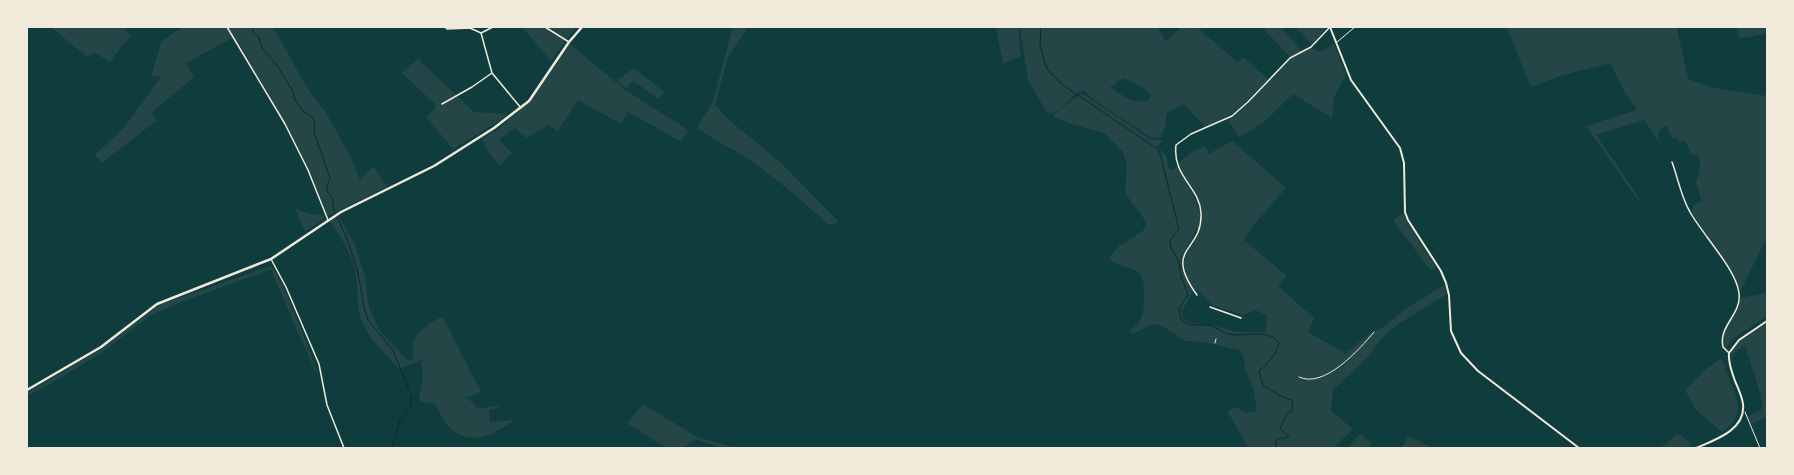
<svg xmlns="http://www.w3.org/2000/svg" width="1794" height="475" font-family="'Work Sans',sans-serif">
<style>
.green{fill:#244646;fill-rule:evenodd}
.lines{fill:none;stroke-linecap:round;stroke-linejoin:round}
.stream{stroke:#0a2a2b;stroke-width:1}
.path{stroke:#f1e9da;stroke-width:1}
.service{stroke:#f1e9da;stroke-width:1}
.minor{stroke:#f1e9da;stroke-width:1.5}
.tertiary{stroke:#f1e9da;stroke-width:2}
.secondary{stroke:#f1e9da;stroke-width:2.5}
</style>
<rect width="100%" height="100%" fill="#0f3d3e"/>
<path class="green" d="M51,27H123L131,37L124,43L110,62L94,52L88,58Z
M182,27H273L309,91L325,111L352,159L360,180L373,166L387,187L328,216L309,170L285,123L234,37L186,63L194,77L152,112L157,120L102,163L95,155L124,128L161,77L151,76L162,41Z
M522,27H576L551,61Z
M733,27H748L728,57L715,105L729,120L780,162L839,222L829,225C804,202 777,179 748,159C732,148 714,141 698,128V125L712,104Z
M996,27H1018L1021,56L1003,64Z
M1020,27H1157L1166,41L1181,27H1197L1238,63L1243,57L1268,79L1241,108L1209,126L1205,127L1184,104L1166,114V124L1161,137L1152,138L1095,101L1085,91C1071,90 1060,119 1046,111L1028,80ZM1123,78L1134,82L1150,93L1151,95L1148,100C1134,106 1122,95 1110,87Z
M1262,27H1281L1302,51L1290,57Z
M1296,27H1326V28L1312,45Z
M1675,27L1677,28L1688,79L1714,88L1767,96V237L1740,292V289L1725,263L1692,214L1694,204L1702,202L1696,182C1700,172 1702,164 1697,154L1693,156L1685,141L1679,142L1676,137L1672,138L1667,126L1659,130L1658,137L1660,141L1659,142L1644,120L1596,135L1640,199L1638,200L1586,126L1637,110L1624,91L1610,63L1560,76L1531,87L1507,28Z
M1736,27H1767V33L1740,39Z
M570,44L624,89L688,130L685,136L680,141L628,112L621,124L578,100L558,131L548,125L527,138L515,128L499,140L512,153L500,166L487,150L482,138L497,130L529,102Z
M1334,44L1346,75L1334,97L1332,118L1293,94L1263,123L1239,137L1227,119L1247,105L1289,60L1311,48L1320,52Z
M418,59L474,112L507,114L501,120L453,149L426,117L437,106L402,73Z
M634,68L664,92L659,99L633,81L626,88L617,81Z
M1080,94H1083L1151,140H1163L1157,147L1166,155L1169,168L1172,170L1177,167L1192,193L1200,212V223L1181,258V267L1193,291L1182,311L1183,319L1190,323L1212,325L1237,332H1266L1267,315L1255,310L1243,315L1212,305L1197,289L1195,290C1166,249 1204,249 1202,213C1202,196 1187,181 1178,167C1182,155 1195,151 1205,146L1209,154L1232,141L1286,188L1253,226L1238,250L1245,241L1287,276L1278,286L1314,318L1308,332L1344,353L1342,356L1368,335L1383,327L1407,308L1444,285L1447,294L1397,325L1384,336L1367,358L1333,390L1331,411L1353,429L1335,446L1338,448H1249L1227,411L1237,407L1246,413L1257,411L1254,390L1245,368L1243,355L1239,350L1203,342L1185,341L1159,324L1149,326L1133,334L1130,331C1134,327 1140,322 1142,316C1145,308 1146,279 1139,273C1130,265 1117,268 1109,258L1119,246L1144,230L1147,223L1125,193L1127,165L1123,152L1104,133L1071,124L1054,117V114Z
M295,208L309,214L323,215L325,218L305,232Z
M1404,213L1407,222L1436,267L1431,271L1393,220Z
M338,215L354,243L365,276L369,308L380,331L408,361L414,358C414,353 412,349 413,344C414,333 433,320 443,317L481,392L463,399L468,398L478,409L499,405V407L489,410L490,422L515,420C493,435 470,449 447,425C441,419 440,409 433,404L421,402L419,398L423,377L421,362L425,359L399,369C388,356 373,343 365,328C355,310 359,289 355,270C350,251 341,237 330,221Z
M270,266L272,267L283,286L310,351L319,380L271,270H269L176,304L150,316L98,355L55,381L27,396V393L103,348L159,305Z
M1767,293V316L1734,338L1725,349C1715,330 1738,315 1740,298Z
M1767,323V417L1751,424L1748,417L1763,408L1758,386L1745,346C1738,348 1732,354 1731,361C1729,342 1754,331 1767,323Z
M1721,359L1724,363C1730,390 1753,411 1722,432L1696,410L1685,390L1706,369Z
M643,404L697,437L737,448H722L695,439L684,448H666L627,423Z
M1678,433L1692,445L1685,448H1660Z
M1360,434L1372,443L1368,448H1347Z
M1408,436L1430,447V448H1402Z"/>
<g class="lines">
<path class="stream" d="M252,27L253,32L259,37L261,46L278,67L292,90L296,102L303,111L313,118L315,124L314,132L330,178C326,188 325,191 333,198V208L348,241L358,273L364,307L368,320L393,350L409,390
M1041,27L1040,46L1047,69L1063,85L1159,150L1179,229L1170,240L1171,247L1179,262L1181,276L1188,295L1179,309L1181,319C1191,329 1200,323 1212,326C1218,328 1223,333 1229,334C1246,338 1266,327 1279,343C1278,351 1266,367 1259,371L1263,386C1274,390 1280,398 1292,400L1293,410L1287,413L1280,428L1289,437L1278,439L1276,441V448
M392,448L400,420L411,407V396"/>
<path class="path" d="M1215,343L1216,339
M1299,377C1324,389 1359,350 1374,332
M1745,412L1760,448"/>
<path class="service" d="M1337,42L1355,27"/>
<path class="minor" d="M227,27L285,124L308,170L328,220
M445,27L447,29L470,28L481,33
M493,27L481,33L492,73L521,108
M545,27L569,42
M442,104L472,87L492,73
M1672,162C1678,178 1681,197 1690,212C1702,234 1736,269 1739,293C1742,314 1718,326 1723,347L1729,353
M271,259L286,287L319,364L327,405L344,448
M1197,295C1162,246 1203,253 1201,213C1200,187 1172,177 1176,145L1191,134L1232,116L1248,102L1290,58L1311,47L1330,27
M1210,307L1241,318"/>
<path class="tertiary" d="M1330,27L1351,80L1400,148L1404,163L1405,212L1408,220L1441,271L1446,283L1449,295L1451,331L1461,353L1478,371L1579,448
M1696,448C1715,440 1746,430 1743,404C1742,396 1738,388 1735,381C1732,372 1728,363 1729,353L1739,340L1767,321"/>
<path class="secondary" d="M27,390L101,347L157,304L271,259L341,212L434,166L494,128L529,101L569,42L582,27"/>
</g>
<rect width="1794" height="475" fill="none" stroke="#f1e9da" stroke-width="56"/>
</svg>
